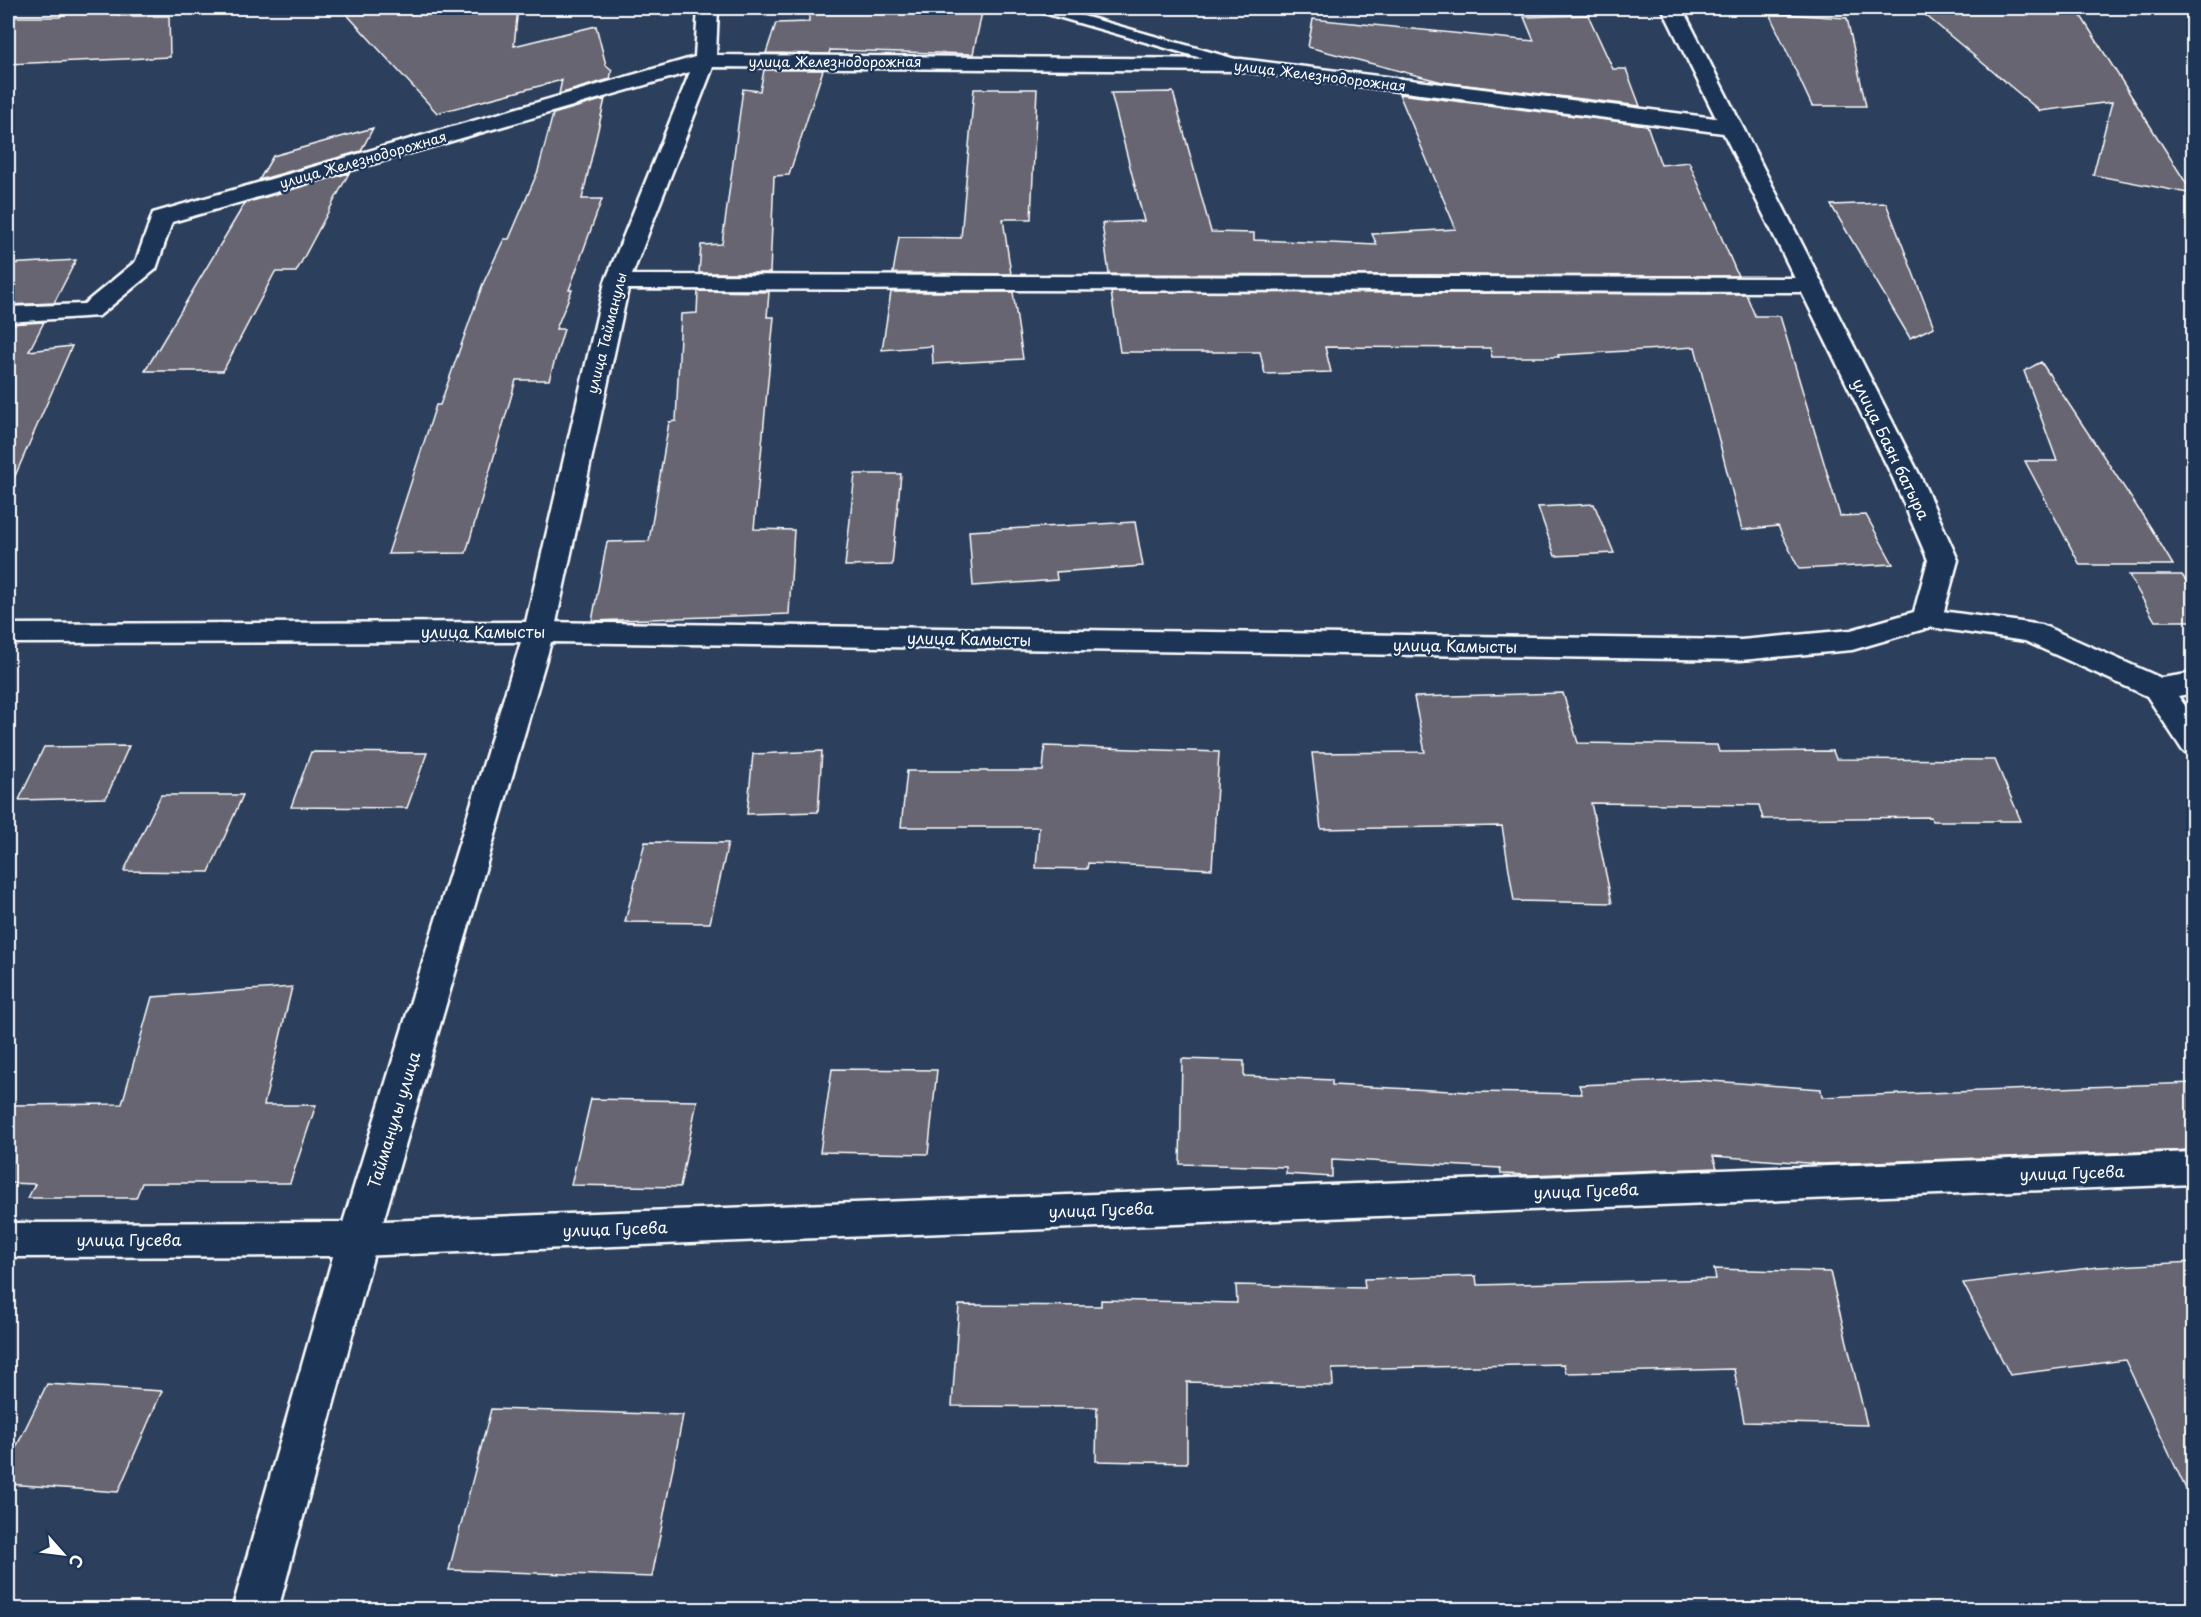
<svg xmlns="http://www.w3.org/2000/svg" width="2201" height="1617" font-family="'Playpen Sans',sans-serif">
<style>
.building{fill:#666571;stroke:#fff;stroke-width:1.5}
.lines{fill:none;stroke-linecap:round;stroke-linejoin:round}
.lane-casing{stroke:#fff;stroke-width:5}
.street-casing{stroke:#fff;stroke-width:5}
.secondary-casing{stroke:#fff;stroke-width:5}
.lane{fill:#1d3557;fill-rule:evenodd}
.street{fill:#1d3557;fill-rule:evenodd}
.secondary{fill:#1d3557;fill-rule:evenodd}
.labels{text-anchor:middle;stroke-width:5;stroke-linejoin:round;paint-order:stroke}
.far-street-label{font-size:14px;fill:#fff;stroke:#1d3557}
.street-label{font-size:16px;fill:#fff;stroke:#1d3557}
</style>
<rect width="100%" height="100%" fill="#2c3f5c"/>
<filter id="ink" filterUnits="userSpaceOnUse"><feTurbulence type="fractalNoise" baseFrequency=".0167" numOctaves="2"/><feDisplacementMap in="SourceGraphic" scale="12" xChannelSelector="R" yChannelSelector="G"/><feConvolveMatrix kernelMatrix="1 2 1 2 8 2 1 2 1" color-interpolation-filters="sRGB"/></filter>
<g filter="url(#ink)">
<path class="building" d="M66,8H124L119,16H169L170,57L8,64V17H60Z
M341,8H518L514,46L596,26L606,65L612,70L610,79L559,94L562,80L437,113Z
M809,8H983L973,54L830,50L829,54L766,53L776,23L809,22Z
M1917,8H2076L2193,194L2093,175L2112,102L2040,111Z
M1769,13L1847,18L1866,106H1812Z
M1588,15L1613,69H1626L1640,106L1442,82L1308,47L1313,19L1534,41L1524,17Z
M764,70H823L789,175L774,176L770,273H699L701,245L722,244L743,89L760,91Z
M974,89H1037L1031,219H1003L1011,274L893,273L899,237L961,238Z
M1173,92L1211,232L1254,233V240L1377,245L1372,234L1456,229L1399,94L1647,125L1661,165L1689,162L1738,276L1109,274L1102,223L1144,221L1111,93Z
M605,99L582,199H602L569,290H572L556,329H564L549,380H516L466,553L388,554L436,405H440L482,286L504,239H509L538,171L553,114Z
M373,128L361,151L259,180L273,156Z
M349,173L296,272H275L223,371H145L245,203Z
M1886,203L1934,327L1910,338L1831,205Z
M76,260L54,303L8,305V264Z
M698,291L769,292L767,317H774L754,529L794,530L789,614L592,621L607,542L649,541L669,422L676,421L681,314L697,313Z
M891,292H1013L1023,359L933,364L932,346L882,350Z
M1111,292L1746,294L1755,316H1780L1840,516L1866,515L1893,564L1799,569L1778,526L1742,530L1695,347L1558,355L1559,357H1492L1490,348L1325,347L1331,372L1265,374L1260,352H1120Z
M44,322L29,351L72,346L8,492V324Z
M2041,362L2151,528L2173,565H2080L2025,461H2057L2024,371Z
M855,474H901L892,565L845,566Z
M1594,504L1614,553L1555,556L1538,507Z
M1135,522L1143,566L1056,572L1057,580L973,586L969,531Z
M2129,575H2182L2193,591V621H2155Z
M1563,693L1578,743L1717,745L1719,752L1833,751L1836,759L1995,760L2021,821H1932L1931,817L1763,819L1759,805L1591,803L1612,903L1514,901L1502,826L1321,829L1312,753L1425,752L1414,697Z
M129,746L106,798L19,800L44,747Z
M1045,746L1219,752L1212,869L1088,863L1087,869L1036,868L1039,827H901L907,771H1043Z
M822,751L818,812L747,814L753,754Z
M311,752L427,753L407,808L291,807Z
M161,795H243L209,872L124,871Z
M645,842L728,843L710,923L625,922Z
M292,987L264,1105H316L290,1183H142L136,1198H28L35,1184L8,1183V1105L122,1104L152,997Z
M1182,1059L1244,1061V1076L1332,1080V1085L1471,1092L1582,1094L1579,1085L1698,1080L1821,1089L1822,1097L2193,1083V1150L1821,1164L1713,1156L1717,1168L1530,1175L1501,1174L1500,1168L1332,1159V1177L1286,1174V1167L1180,1164Z
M832,1069L937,1070L928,1154L820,1152Z
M591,1099L697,1101L680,1187L571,1185Z
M2193,1262V1504L2125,1360L2010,1375L1963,1283L2098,1267Z
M1714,1269L1830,1272L1867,1425L1744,1422L1734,1369L1566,1373L1564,1364L1332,1369L1333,1386L1187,1382V1463L1096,1461L1097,1407L952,1406L959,1305L1101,1306V1300L1237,1303L1236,1285L1365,1288L1364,1279L1476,1276L1477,1285L1716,1279Z
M47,1384L162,1391L118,1492L8,1484V1464Z
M491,1409L683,1415L652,1577L449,1570Z"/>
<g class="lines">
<defs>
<path id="lane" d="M1035,8H1055L1246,62L1248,65L1246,68H1236L1037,11Z"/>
<path id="street" d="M698,8H718L716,55L1241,59L1731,120L1739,122L1742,127L1739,132L1731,134L1241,71L713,67L632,275L1811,278L1820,280L1823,285L1820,290L1811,292L628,289L554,632L550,639L539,642L8,643V624L526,622L605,282L690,72L172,222L156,269L99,316L8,322V307L84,304L136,261L153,213L695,57Z
M1927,609L2042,625L2161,678L2194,673V693L2178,696L2194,718V754L2183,751L2147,696L2025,641L1916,625L1912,618L1916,611Z
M2194,1152V1184L358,1256L8,1257V1223L358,1222Z"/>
<path id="secondary" d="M1662,8H1682L1921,478L1958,560L1942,618L1938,625L1852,650L1741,660L551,642L378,1239L278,1610H232L338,1239L524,632L528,625L539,622L1741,640L1851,630L1914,612L1928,560L1893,478Z"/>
</defs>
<use href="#lane" class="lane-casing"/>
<use href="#street" class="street-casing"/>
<use href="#secondary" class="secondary-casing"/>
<use href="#lane" class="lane"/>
<use href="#street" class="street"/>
<use href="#secondary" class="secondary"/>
</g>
</g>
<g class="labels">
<g class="far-street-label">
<text x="835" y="67">улица Железнодорожная</text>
<text transform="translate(1320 76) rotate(7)" y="5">улица Железнодорожная</text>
<text transform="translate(363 160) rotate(-16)" y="5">улица Железнодорожная</text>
<text transform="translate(607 333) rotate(-76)" y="5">улица Тайманулы</text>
</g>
<g class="street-label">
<text transform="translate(1891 449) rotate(64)" y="6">улица Баян батыра</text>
<text x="483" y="638">улица Камысты</text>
<text transform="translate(969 639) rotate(1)" y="6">улица Камысты</text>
<text transform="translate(1455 646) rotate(1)" y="6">улица Камысты</text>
<text transform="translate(394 1120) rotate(-73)" y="6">Тайманулы улица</text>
<text transform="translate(2072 1173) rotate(-2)" y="6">улица Гусева</text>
<text transform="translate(1586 1191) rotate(-2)" y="6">улица Гусева</text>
<text transform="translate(1101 1210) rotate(-2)" y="6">улица Гусева</text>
<text transform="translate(615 1229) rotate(-2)" y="6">улица Гусева</text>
<text x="129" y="1246">улица Гусева</text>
</g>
</g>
<rect width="2201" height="1617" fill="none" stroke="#1d3557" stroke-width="30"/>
<rect x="15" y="15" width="2171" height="1587" fill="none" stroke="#fff" stroke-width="2" filter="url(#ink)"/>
<g transform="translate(63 1554) rotate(118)" stroke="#1d3557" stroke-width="4.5" paint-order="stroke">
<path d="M0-4.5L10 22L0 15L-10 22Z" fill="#ffffff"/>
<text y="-9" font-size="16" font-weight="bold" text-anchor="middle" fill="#ffffff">С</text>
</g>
</svg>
